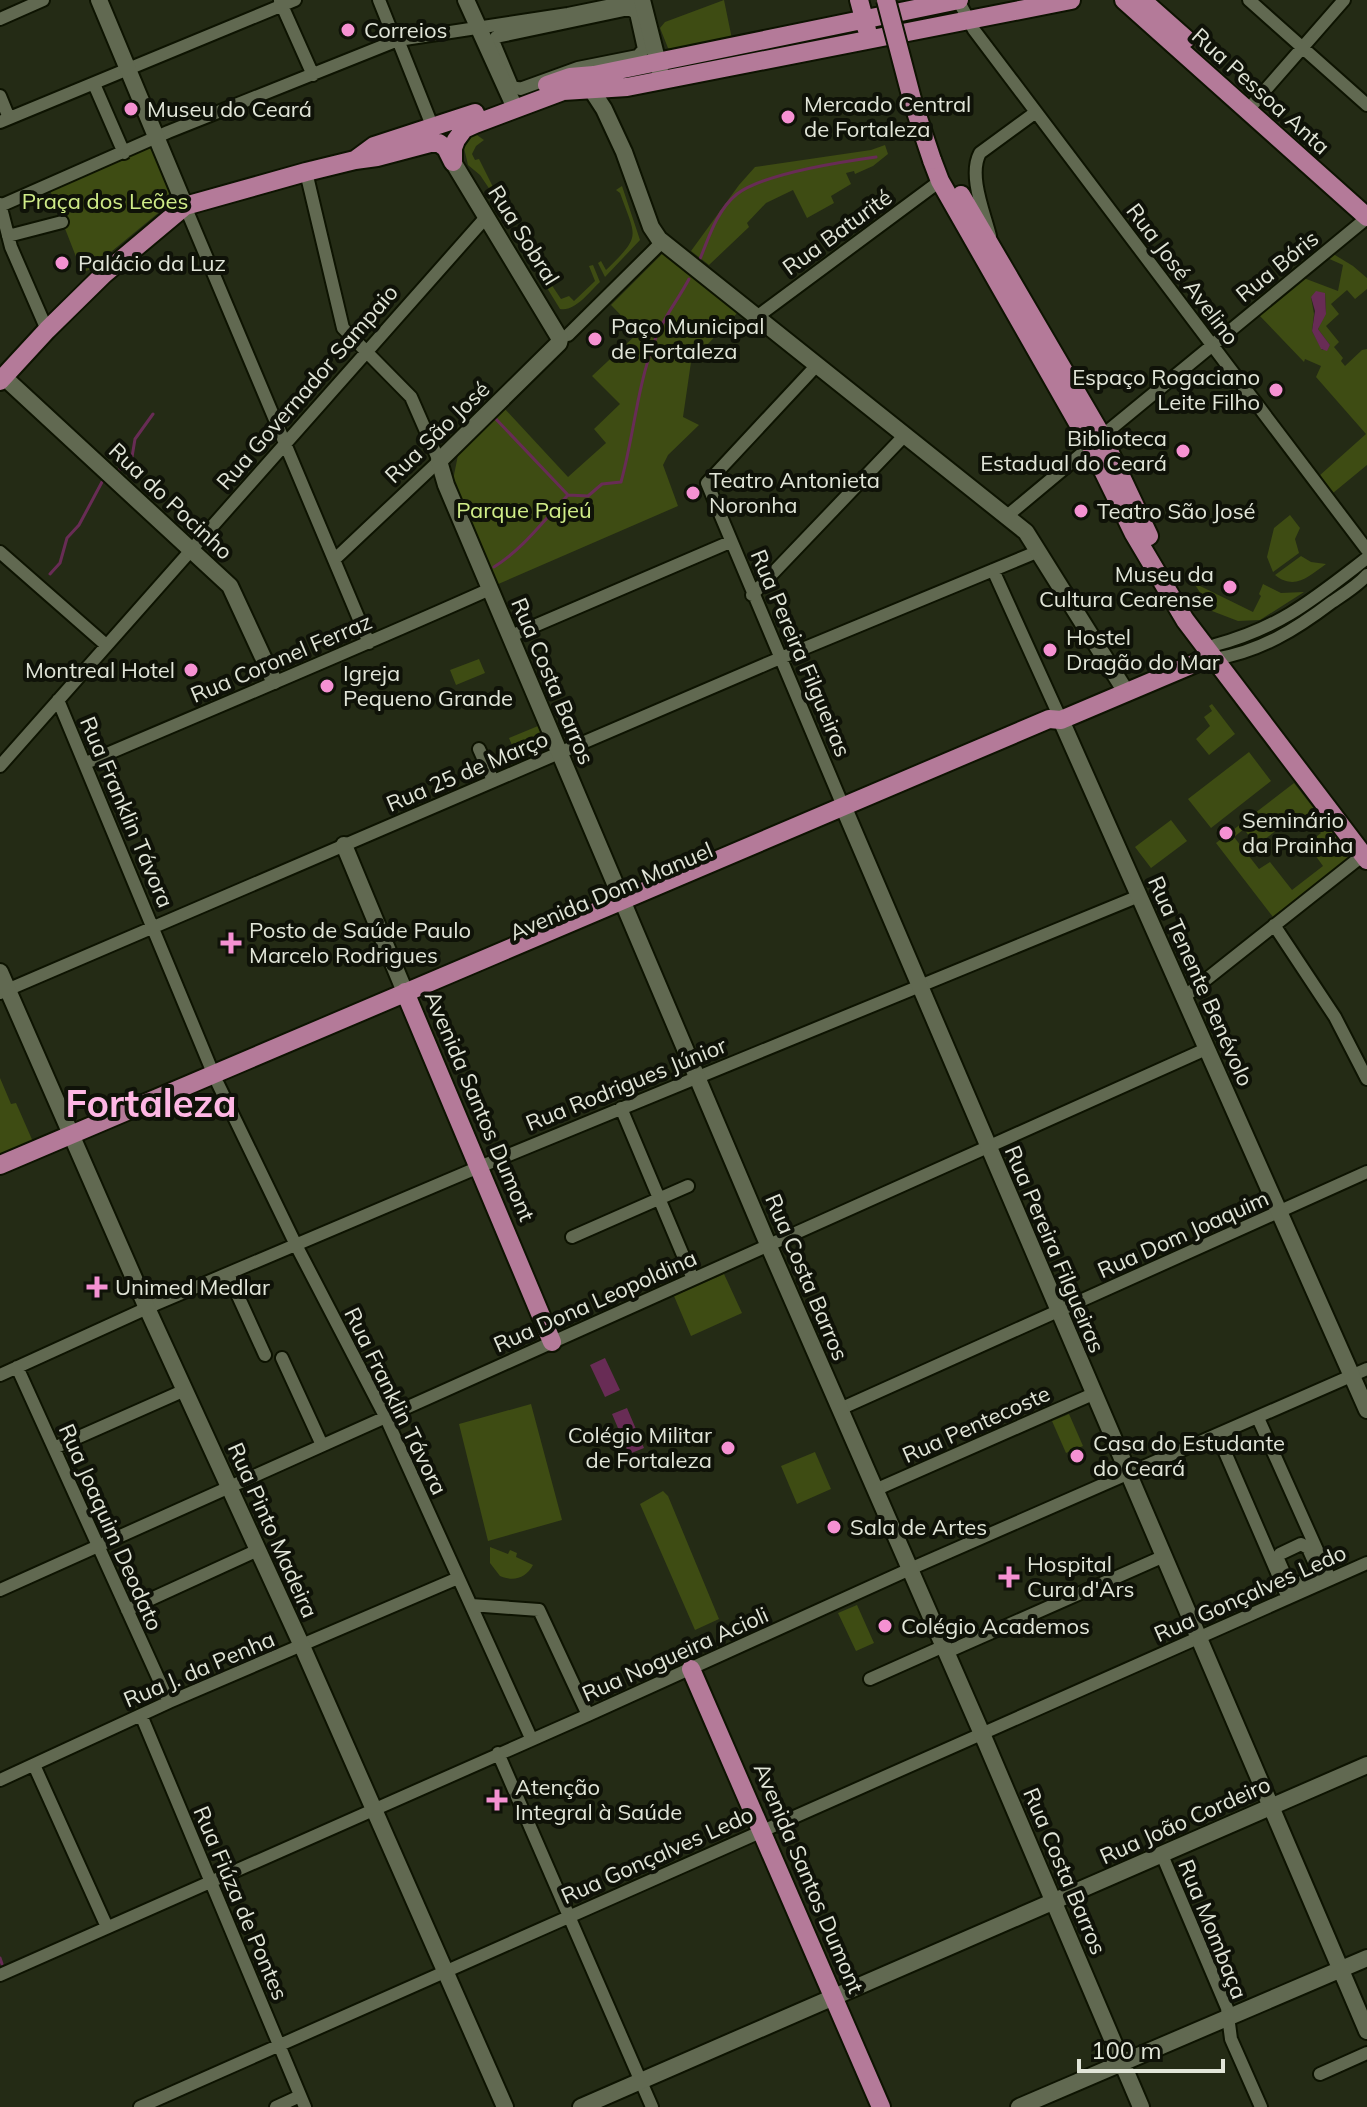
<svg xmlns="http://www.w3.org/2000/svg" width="1367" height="2107" font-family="Mulish,sans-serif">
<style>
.green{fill:#3e4c13;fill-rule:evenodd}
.water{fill:#682c55}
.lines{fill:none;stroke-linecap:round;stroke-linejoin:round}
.stream{stroke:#682c55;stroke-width:3}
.street-casing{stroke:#0d1301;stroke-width:16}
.secondary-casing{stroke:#0d1301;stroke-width:20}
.primary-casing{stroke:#0d1301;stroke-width:22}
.street{stroke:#616951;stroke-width:12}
.secondary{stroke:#616951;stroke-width:16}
.primary{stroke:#b47a99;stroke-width:18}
.primary-bridge-casing{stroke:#0d1301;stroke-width:22;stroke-linecap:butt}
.primary-bridge{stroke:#b47a99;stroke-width:18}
.poi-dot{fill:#f591d2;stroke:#0f1208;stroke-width:3}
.labels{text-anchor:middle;stroke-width:8;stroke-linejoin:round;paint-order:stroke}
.poi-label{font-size:22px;fill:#e1e5d8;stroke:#0f1208;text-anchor:start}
.street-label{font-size:22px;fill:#e1e5d8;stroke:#0f1208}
.park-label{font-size:22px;fill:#d0ed88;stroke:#0f1208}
.town-label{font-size:38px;font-weight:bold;fill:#feb7e4;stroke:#0f1208}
</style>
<rect width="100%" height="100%" fill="#242b15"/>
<path class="green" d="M724,0L732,39L671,50L668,48L660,28L665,22Z
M147,133L174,200L89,270L82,272L46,180Z
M474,133L484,140L476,146L472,154L475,160L479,159L507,215L480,175L468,165L464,148Z
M885,145L888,154L873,166L855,174L854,171L846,173L851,184L831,196L834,203L807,218L793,190L766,203L747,223L749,227L709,265L691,251L739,185L755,167L871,150Z
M622,186L640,240L605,277L598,263L601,261L606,270C642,235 636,238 620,193L616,190Z
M515,230L561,299L569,296L574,301L595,281L589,266L593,265L600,282C589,292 575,312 560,309L512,231Z
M664,252L740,310L691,362L683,417L699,425L668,455L663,465L678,506L496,585L453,480L458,455L504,408L568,477L606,443L594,429L620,404L592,376L638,333L611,305Z
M1330,252L1353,266L1367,278V289L1355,299L1347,290L1331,304L1339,314L1326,326L1339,342L1334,347L1343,358L1341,361L1345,366L1362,350L1367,349V465L1333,493L1319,476L1366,434L1316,377L1321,366L1305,359L1304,362L1258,314L1301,277L1338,291L1343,265L1325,257ZM1325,293L1326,311L1318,329L1330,345L1327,350H1322L1312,331L1314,314L1311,297Z
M1290,515L1300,528L1295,539L1299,553L1273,572L1267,557L1274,528Z
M1301,556L1311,562L1326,564C1309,576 1295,591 1275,575Z
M1192,575L1200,580L1198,585L1253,612L1261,596L1259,594L1263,584L1281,593L1304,592L1260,620L1238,621L1212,611L1190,577Z
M479,659L485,673L456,685L450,670Z
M1212,704L1235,734L1209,755L1196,739L1210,726L1204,717L1212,711L1209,706Z
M538,726L545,744L516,755L509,738Z
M1249,752L1271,781L1211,828L1188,799Z
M1294,783L1351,856L1273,917L1216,843ZM1307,816L1321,833L1307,844L1323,866L1292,890L1270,862L1259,869L1234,837L1244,829L1256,846L1286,823L1291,829Z
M1171,820L1187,841L1151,868L1135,847Z
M0,1078L11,1104L16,1103L34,1144L0,1158Z
M724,1274L742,1313L691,1336L674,1296Z
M531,1404L562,1520L488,1541L459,1424Z
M1069,1414L1083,1446L1066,1453L1052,1421Z
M815,1452L831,1489L797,1504L781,1466Z
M663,1491L668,1496L719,1619L695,1630L640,1504Z
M490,1547L508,1554L510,1550L517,1553L516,1557L533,1565C526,1578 514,1582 500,1576L490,1563Z
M857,1605L874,1643L856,1651L838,1613Z"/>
<path class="water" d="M1316,291L1325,293L1326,314L1318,329L1330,345L1327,351L1321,349L1312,331L1315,311L1311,297Z
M605,1358L620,1390L605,1397L590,1365Z
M627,1408L644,1448L629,1454L612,1414Z"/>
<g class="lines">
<path class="stream" d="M700,259C709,237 717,210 737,194C765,173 840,162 876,157
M495,418L568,495L588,496L602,484L621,482C634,435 637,386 655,340C663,318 678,300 689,279
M116,473L132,457L135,439L153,414
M494,567C524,548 543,521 568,495
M50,574L60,563L67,538L79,525L102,482
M0,1958L2,1964"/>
<defs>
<path id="street" d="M379,0L391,30
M958,0L974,30L1367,550
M1249,0L1367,105
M280,1L313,75
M629,9L636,13L644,49L638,56L578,68L520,89L512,86L494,43L496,37Z
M0,19L43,0
M400,45L429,118
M94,84L124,153
M0,96L9,118
M1247,111L1344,0
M0,122L295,0
M306,172L343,328L411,397L439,461L335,559
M0,204L11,247L44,323
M0,206L168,132L398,40L568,14L636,0
M185,206L369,643
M8,236L62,222
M990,236C984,212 968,175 980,153L1036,112
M758,316L940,181
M568,335L662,242
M817,365L707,483L843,806
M1102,436L1367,218
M1007,516L1091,446
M0,552L106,645
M993,570L1061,720
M752,595L904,436
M511,636L730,542
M1215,645C1280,628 1315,598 1367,558
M1215,659C1261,651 1295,630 1332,602C1344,594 1357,586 1367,575
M58,700L213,1073
M479,749L491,776
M86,763C221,705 356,649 490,589
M0,766L487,216
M1274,925L1335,1017L1367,1079
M0,993L771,662L1039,551
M1184,997L1367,852
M218,1084L296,1245L386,1418L531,1738
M621,1108L693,1279
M572,1237L688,1186
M228,1274L265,1355
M282,1358L322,1445
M17,1367L169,1702
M0,1375L156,1304L472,1170L1139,896
M840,1409L1367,1172
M1258,1418L1330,1579
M1218,1436L1288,1598
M54,1448L185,1390
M875,1490L1093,1394
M1301,1544L1308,1548L1319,1573L1294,1586L1288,1582L1278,1559L1280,1554Z
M0,1590L1206,1049
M471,1605L539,1610L588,1715
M127,1610L258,1550
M947,1652L1162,1557
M870,1679L944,1646
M141,1715L305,2107
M498,1753L652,2107
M34,1765L107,1927
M0,1780L169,1702L458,1578
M1162,1855L1227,2008L1231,2039L1261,2107
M0,1975L588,1715L910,1569L1367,1369
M1320,2074L1367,2053
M140,2107L1367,1563
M276,2107L300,2096"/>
<path id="secondary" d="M99,0L185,206
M466,0L515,108
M642,0L661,75
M591,89L604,109L624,152L651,227L659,239L1026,532L1126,692
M453,162L560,339L559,343L439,461L446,485L764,1235L986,1743L1141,2107
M4,377L230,586L274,681
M1061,720L1367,1410
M843,806L1367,2031
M344,845L405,992
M0,972L147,1308L302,1646L505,2107
M581,2107L1367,1765
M1019,2107L1367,1958"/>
<path id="primary" d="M859,0L867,30
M1124,0L1367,217
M1142,0L1186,39
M547,85L570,77L594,75L959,0
M355,160L374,146L475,113
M932,160L940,181L1091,446L1134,534L1185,620L1367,860
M453,162V148L456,140L464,129L475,124L563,91L627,87L1071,0
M961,195L1102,436L1149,536
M0,381L47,330L104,274L185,206L306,172L355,160L377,157L430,143H439L446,148L453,162
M405,992L552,1342
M0,1165L1049,719L1061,720L1198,662L1215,659
M691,1669L881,2107"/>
</defs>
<use href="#street" class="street-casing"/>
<use href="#secondary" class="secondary-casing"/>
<use href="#primary" class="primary-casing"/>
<use href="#street" class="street"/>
<use href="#secondary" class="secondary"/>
<use href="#primary" class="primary"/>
<defs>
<path id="primary-bridge" d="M886,0L913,103L932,160"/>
</defs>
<use href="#primary-bridge" class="primary-bridge-casing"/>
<use href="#primary-bridge" class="primary-bridge"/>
</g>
<g class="poi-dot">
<circle cx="348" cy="30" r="8"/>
<circle cx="131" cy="109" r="8"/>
<circle cx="788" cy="117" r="8"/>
<circle cx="62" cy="263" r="8"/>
<circle cx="595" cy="339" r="8"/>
<circle cx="1276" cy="390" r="8"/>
<circle cx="1183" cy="451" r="8"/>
<circle cx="693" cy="493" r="8"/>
<circle cx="1081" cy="511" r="8"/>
<circle cx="1230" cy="587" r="8"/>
<circle cx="1050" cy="650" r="8"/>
<circle cx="191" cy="670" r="8"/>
<circle cx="327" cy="686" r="8"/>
<circle cx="1226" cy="833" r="8"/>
<path d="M227 931h8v8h8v8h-8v8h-8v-8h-8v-8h8z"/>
<path d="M93 1275h8v8h8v8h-8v8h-8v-8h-8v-8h8z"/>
<circle cx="728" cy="1448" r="8"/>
<circle cx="1077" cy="1456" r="8"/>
<circle cx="834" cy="1527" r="8"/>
<path d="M1005 1565h8v8h8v8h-8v8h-8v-8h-8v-8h8z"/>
<circle cx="885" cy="1626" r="8"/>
<path d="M493 1788h8v8h8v8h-8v8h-8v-8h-8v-8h8z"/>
</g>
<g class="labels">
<g class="poi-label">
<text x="364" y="38">Correios</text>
<text x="804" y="112">Mercado Central<tspan x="804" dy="25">de Fortaleza</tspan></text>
<text x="147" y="117">Museu do Ceará</text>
<text x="78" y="271">Palácio da Luz</text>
<text x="611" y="334">Paço Municipal<tspan x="611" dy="25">de Fortaleza</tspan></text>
<text x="1260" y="385" text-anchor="end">Espaço Rogaciano<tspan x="1260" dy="25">Leite Filho</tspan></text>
<text x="1167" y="446" text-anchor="end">Biblioteca<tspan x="1167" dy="25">Estadual do Ceará</tspan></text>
<text x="709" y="488">Teatro Antonieta<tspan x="709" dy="25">Noronha</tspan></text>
<text x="1097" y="519">Teatro São José</text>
<text x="1214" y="582" text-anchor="end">Museu da<tspan x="1214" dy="25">Cultura Cearense</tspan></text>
<text x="1066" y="645">Hostel<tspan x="1066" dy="25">Dragão do Mar</tspan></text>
<text x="175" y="678" text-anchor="end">Montreal Hotel</text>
<text x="343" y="681">Igreja<tspan x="343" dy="25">Pequeno Grande</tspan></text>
<text x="1242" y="828">Seminário<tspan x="1242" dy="25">da Prainha</tspan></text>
<text x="249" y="938">Posto de Saúde Paulo<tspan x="249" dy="25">Marcelo Rodrigues</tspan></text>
<text x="115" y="1295">Unimed Medlar</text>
<text x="712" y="1443" text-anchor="end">Colégio Militar<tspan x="712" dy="25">de Fortaleza</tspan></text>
<text x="1093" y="1451">Casa do Estudante<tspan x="1093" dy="25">do Ceará</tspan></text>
<text x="850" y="1535">Sala de Artes</text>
<text x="1027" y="1572">Hospital<tspan x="1027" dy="25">Cura d'Ars</tspan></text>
<text x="901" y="1634">Colégio Academos</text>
<text x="515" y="1795">Atenção<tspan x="515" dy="25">Integral à Saúde</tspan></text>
</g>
<g class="street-label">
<text transform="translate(1261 91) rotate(42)" y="8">Rua Pessoa Anta</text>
<text transform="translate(837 232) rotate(-36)" y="8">Rua Baturité</text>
<text transform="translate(524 235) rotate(58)" y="8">Rua Sobral</text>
<text transform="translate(1277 266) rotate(-39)" y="8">Rua Bóris</text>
<text transform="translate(1183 274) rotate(53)" y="8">Rua José Avelino</text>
<text transform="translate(307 387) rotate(-49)" y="8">Rua Governador Sampaio</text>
<text transform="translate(437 432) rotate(-44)" y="8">Rua São José</text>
<text transform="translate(171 501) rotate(43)" y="8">Rua do Pocinho</text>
<text transform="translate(801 653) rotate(67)" y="8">Rua Pereira Filgueiras</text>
<text transform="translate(281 658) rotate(-23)" y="8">Rua Coronel Ferraz</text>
<text transform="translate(553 681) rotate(67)" y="8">Rua Costa Barros</text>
<text transform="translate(467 771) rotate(-23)" y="8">Rua 25 de Março</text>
<text transform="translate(127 812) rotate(67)" y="8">Rua Franklin Távora</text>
<text transform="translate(611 891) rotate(-23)" y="8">Avenida Dom Manuel</text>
<text transform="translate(1201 981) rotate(66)" y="8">Rua Tenente Benévolo</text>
<text transform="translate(626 1084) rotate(-22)" y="8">Rua Rodrigues Júnior</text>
<text transform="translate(480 1106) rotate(67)" y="8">Avenida Santos Dumont</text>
<text transform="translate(1183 1234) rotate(-24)" y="8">Rua Dom Joaquim</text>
<text transform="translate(1055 1249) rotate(67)" y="8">Rua Pereira Filgueiras</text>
<text transform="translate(807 1277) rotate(67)" y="8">Rua Costa Barros</text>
<text transform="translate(595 1301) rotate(-24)" y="8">Rua Dona Leopoldina</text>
<text transform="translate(396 1401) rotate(64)" y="8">Rua Franklin Távora</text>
<text transform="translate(976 1424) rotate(-24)" y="8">Rua Pentecoste</text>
<text transform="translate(111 1527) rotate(66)" y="8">Rua Joaquim Deodato</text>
<text transform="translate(273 1530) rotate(66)" y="8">Rua Pinto Madeira</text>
<text transform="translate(1250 1593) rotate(-24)" y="8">Rua Gonçalves Ledo</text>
<text transform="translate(675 1654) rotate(-24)" y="8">Rua Nogueira Acioli</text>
<text transform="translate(199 1669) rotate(-23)" y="8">Rua J. da Penha</text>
<text transform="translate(1185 1820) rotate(-24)" y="8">Rua João Cordeiro</text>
<text transform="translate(657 1855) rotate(-24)" y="8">Rua Gonçalves Ledo</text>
<text transform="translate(1065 1871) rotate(67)" y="8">Rua Costa Barros</text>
<text transform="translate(809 1878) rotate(67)" y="8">Avenida Santos Dumont</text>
<text transform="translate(241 1903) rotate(67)" y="8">Rua Fiúza de Pontes</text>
<text transform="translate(1213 1929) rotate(68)" y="8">Rua Mombaça</text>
</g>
<g class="park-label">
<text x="105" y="209">Praça dos Leões</text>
<text x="524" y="518">Parque Pajeú</text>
</g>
<g class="town-label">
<text x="151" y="1117">Fortaleza</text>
</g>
</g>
<path d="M1079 2059v12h144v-12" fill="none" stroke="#e1e5d8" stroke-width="4"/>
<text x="1091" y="2059" font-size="24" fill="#e1e5d8" stroke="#0f1208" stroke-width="6" paint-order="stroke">100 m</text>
</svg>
